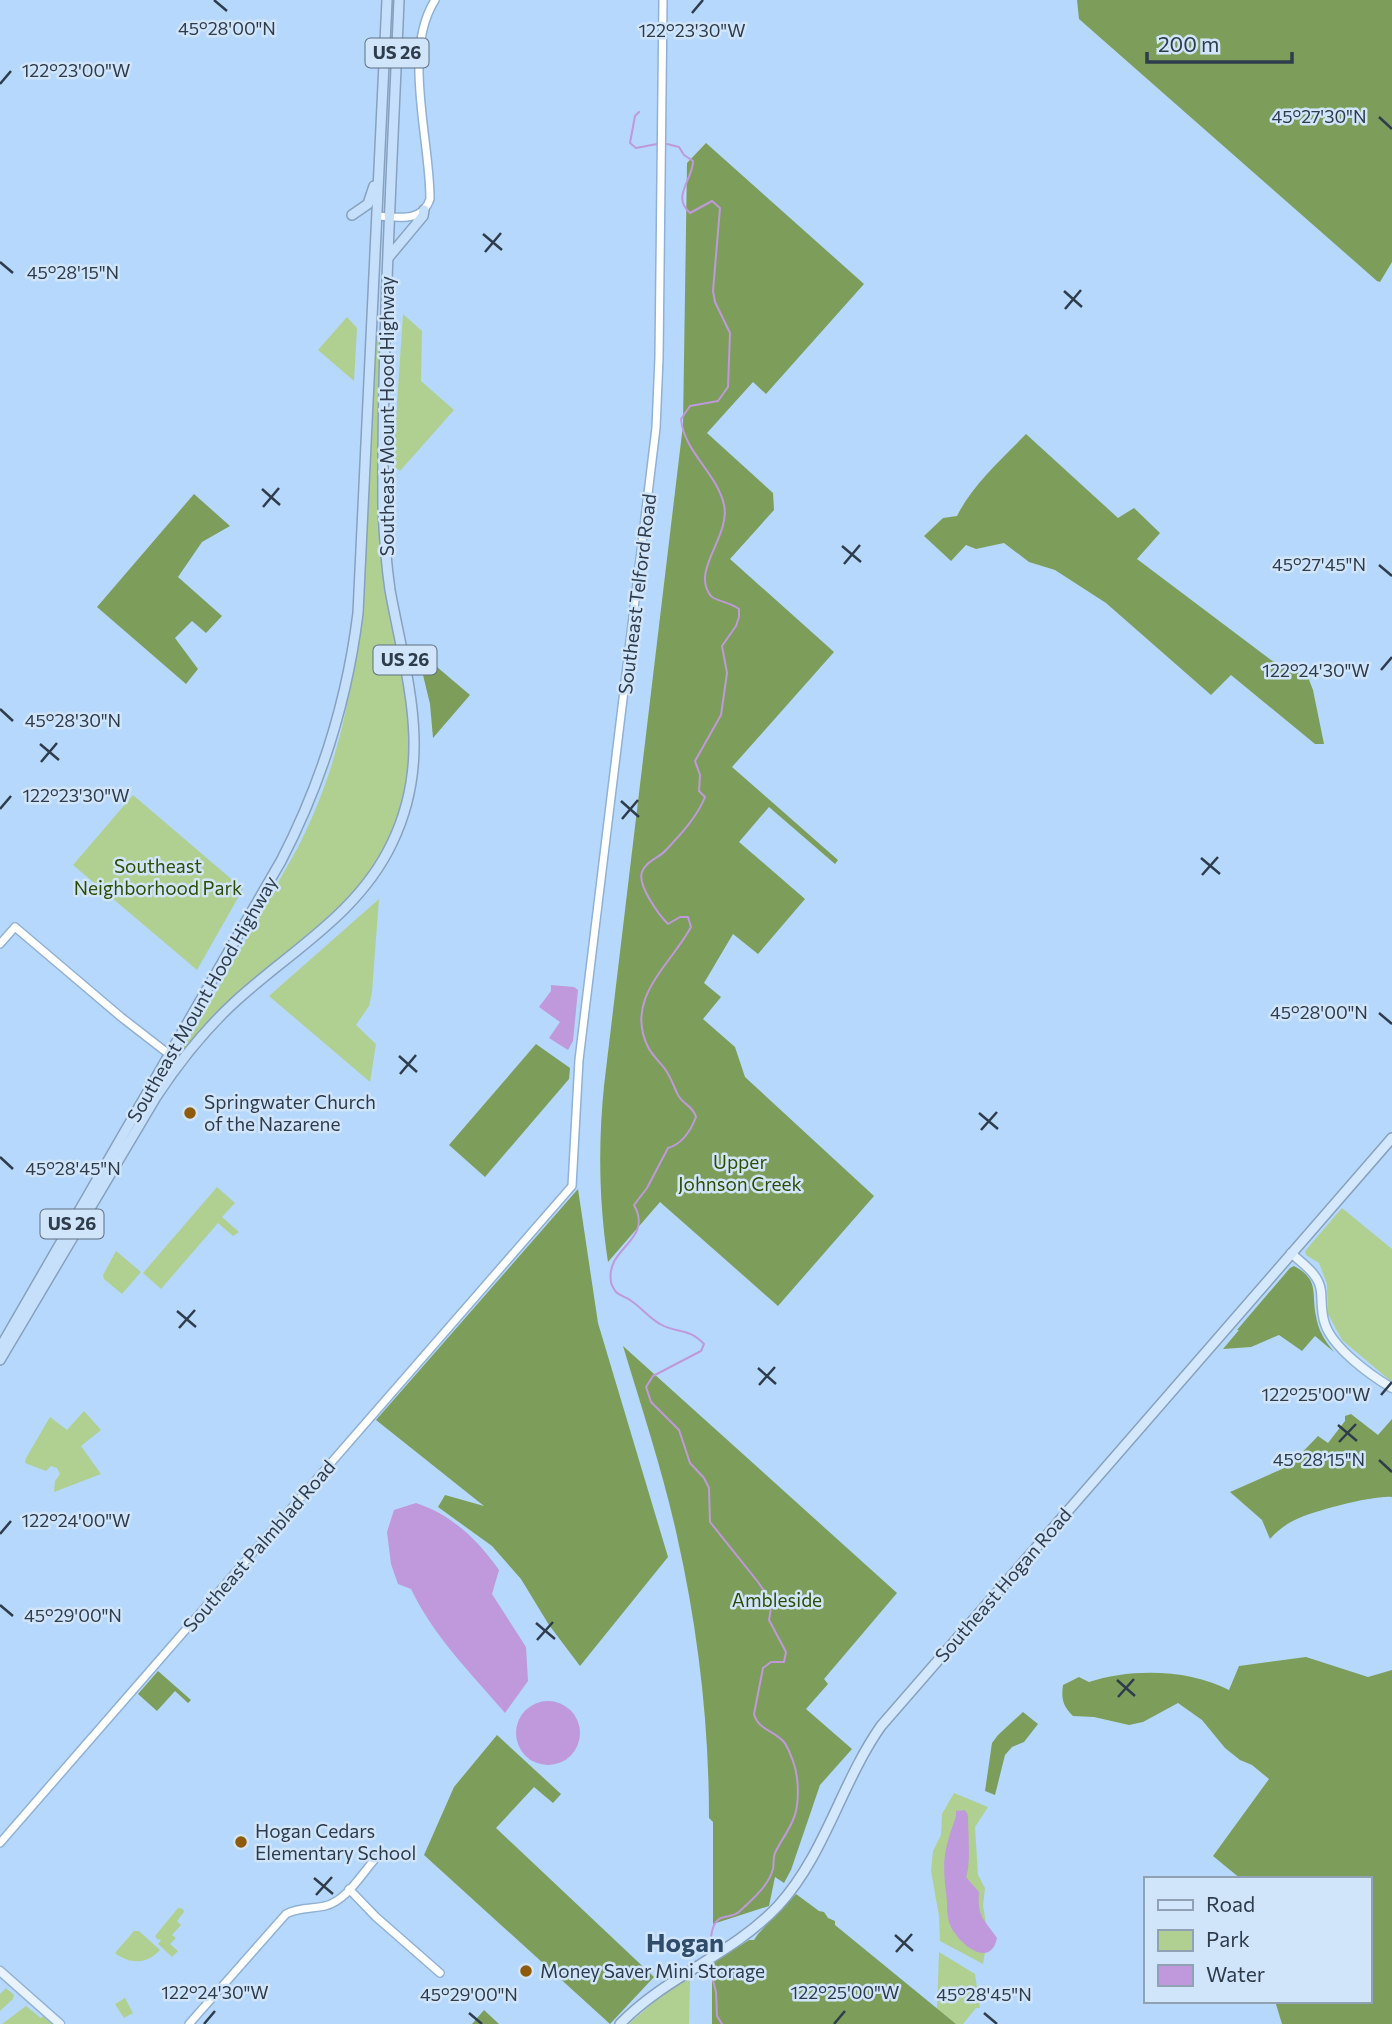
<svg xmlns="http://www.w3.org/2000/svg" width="1392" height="2024" font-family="Commissioner,sans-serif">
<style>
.green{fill:#afd090}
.forest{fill:#7c9e5a}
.water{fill:#bf99db}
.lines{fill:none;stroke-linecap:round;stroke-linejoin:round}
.stream{stroke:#bf99db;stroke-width:2}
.tertiary-casing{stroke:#90b1d4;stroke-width:10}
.secondary-casing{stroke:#90b1d4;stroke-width:11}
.primary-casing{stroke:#87a1be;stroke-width:12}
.trunk-casing{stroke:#87a1be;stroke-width:12}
.tertiary{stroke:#fff;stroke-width:7}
.secondary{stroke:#e9f3fe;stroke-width:8}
.primary{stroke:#d4e8fd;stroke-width:9}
.trunk{stroke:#c6e0fc;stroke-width:9}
.ticks{fill:none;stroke:#2f3c4b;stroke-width:2.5}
.poi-dot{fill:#8e5b0a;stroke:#d0e4fa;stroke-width:2.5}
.labels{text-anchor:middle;stroke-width:5;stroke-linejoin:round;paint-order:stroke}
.shield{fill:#d0e4fa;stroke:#5f6e80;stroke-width:2}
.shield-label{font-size:18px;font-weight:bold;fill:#2f3c4b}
.street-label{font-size:19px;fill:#2f3c4b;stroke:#d0e4fa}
.park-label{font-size:19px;fill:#2e4d00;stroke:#d0e4fa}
.poi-label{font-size:19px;fill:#2f3c4b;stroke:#d0e4fa;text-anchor:start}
.district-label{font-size:26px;font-weight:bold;fill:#2f4c6a;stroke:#d0e4fa}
.ticks-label{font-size:18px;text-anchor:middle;fill:#2f3c4b;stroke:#d0e4fa;stroke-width:5;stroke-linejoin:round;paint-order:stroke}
</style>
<rect width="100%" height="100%" fill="#b6d8fc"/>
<path class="green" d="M403,314L422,331L421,381L454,410L400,471L393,465Z
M347,317L357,328L354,381L318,350Z
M376,334H380C378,410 375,487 382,563C385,604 397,643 404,683C418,773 402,842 339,909L226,1003L177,1059L175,1055L184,1039H188L201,1019L297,849C354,739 361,630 367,509C370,450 373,392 376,334Z
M133,795L243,889L197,970L73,865Z
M379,899L372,992L369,1006L356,1025L376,1044L370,1082L269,996Z
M217,1187L235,1203L222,1217L239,1232L233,1236L218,1223L161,1289L143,1273Z
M1342,1208L1392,1249V1382L1342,1340L1328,1314L1327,1284L1319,1263L1306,1255L1305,1251Z
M116,1251L141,1272L122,1294L104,1279L103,1275Z
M84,1411L101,1430L81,1446L101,1474L54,1492L55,1481L60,1474L57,1468L51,1466L46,1471L25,1463L26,1458L50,1417L67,1430Z
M954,1793L988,1807L975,1827L978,1875L985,1888L983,1906L988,1934L983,1964L940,1941L939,1916L931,1871L933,1851L941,1835L942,1814Z
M178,1908L183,1909L184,1912L177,1921L181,1925L172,1935L176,1938L170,1944L178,1951L172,1957L158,1944L161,1940L157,1939L155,1936Z
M134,1931H139L160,1950C147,1964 131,1965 115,1953Z
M939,1952L975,1974L980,2008H976L963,2024H956L937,2009Z
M686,1980L690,1981L689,2024H629L655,2001Z
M6,1988L14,1995L13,1999L0,2011V1994Z
M125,1998L133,2013L124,2018L115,2004Z
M26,2006L41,2018L43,2016L52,2024H2Z"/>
<path class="forest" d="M1077,0H1392V262L1380,282L1377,281L1079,19Z
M706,143L864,284L766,394L753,382L707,433L773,493L774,510L730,559L834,652L732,767L838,860L835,864L769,807L739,842L805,899L758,954L733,934L704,983L721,997L703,1019L735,1047L745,1077L874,1196L778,1306L660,1202L608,1262C599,1203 598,1145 604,1086L683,425L687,163Z
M1026,434L1118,518L1134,508L1160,533L1137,559L1271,660L1308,677L1313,690L1324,744H1315L1231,675L1211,695L1106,603L1055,570L1029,562L1004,543L976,549L966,545L951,561L924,536L943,518L957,516C973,484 1002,459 1026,434Z
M194,494L230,526L202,542L178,577L222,616L206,633L192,621L175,638L198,669L186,684L97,607Z
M417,650L470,695L433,738L430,704Z
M536,1044L570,1068L569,1079L485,1177L449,1145Z
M578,1189L598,1323L668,1557L580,1666L549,1625L521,1579L492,1546L438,1507L445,1495L484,1506L376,1420Z
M1294,1266C1320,1280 1311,1293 1316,1316C1318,1330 1325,1341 1334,1352L1315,1336L1302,1351L1279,1335L1251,1347L1223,1349L1239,1330H1237L1290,1268Z
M623,1346L897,1593L824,1679L828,1684L806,1709L852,1749L820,1785L791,1870L784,1883L775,1877L769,1906L713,1924V1822L709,1818C709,1723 698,1629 677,1536C663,1472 642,1409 623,1346Z
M1351,1414L1378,1435L1392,1419V1497C1374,1495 1314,1511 1297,1519C1286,1524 1278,1530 1270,1539L1262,1520L1230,1492L1289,1466L1318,1436L1328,1443L1345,1421V1416Z
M1306,1657L1368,1677L1392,1670V2024H1282L1275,2001H1369V1879H1241L1213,1856L1269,1779L1252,1765L1240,1760L1225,1748L1202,1720L1178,1703L1143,1722L1129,1725L1094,1717L1073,1716C1063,1706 1061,1699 1063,1685L1079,1677L1089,1682C1130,1668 1190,1669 1229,1690L1239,1666Z
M158,1671L191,1700L188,1703L175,1691L157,1711L138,1694Z
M1023,1712L1038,1724L1024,1742L1012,1747L1005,1755L995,1795L985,1791L992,1743L998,1735Z
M497,1735L561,1794L553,1803L534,1787L496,1828L654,1977L610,2024L424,1855L454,1787Z
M796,1894L819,1911L824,1912L828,1918L835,1921V1925L956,2024H712V1964L749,1940H754L758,1934Z
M484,2010L499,2024H472Z"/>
<path class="water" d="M551,985L574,987L578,990L573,1041L568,1050L549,1038L560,1022L539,1007L551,991Z
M416,1503C452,1515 477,1539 499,1570L492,1594L526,1647L528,1681L505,1713C471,1673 434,1637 411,1589L398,1584L391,1564L387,1532L394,1510Z
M516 1733a32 32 0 1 1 64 0a32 32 0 1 1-64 0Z
M965,1810L968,1815C968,1831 971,1865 966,1877L979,1892C977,1917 984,1919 997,1938C990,1972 954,1940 949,1922C947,1915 947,1908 947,1901C942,1861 943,1854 956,1816V1811Z"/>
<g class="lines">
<path class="stream" d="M639,112L635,116L630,143L636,148L657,144
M667,144L679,147L684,155L693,161C693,180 671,196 690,213L712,201L720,208L713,291L715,302L730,333L728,387L718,401L690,406L681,419C684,452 717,473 724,505C731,536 690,571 711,596C715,601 730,602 739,609V617L736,626L722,646L727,673L721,715L695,761L700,775L699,791L705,797C697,817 681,834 666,850C659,858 646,861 642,872C637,885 659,915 668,924L680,917H688L691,927C670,966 624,998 648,1047C652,1055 659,1061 665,1069C670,1076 673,1084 677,1093C681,1104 693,1105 696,1117C691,1130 682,1144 668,1148L647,1188L634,1205C654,1241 605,1247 611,1282C611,1284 615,1291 616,1292C620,1296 626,1297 630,1300C641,1307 649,1318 660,1324C677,1334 688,1327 704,1344L701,1351L653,1376L646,1387L651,1402L679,1430L690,1463L704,1478L709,1488L710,1522L758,1582L769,1598L771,1608L769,1620L786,1652L784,1662H771L763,1668L754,1714C758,1730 774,1730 784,1742C788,1747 791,1756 793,1761C799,1777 800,1805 793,1820C788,1832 780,1842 775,1853C773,1858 774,1863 773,1869C769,1885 752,1900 740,1911C732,1919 722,1914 717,1921C710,1928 711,1943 710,1952
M709,1965L716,1992L717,2016L722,2024"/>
<defs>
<path id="tertiary" d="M377,216C398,217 422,223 430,199C430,138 402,52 435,0
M0,944L15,927L121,1017L170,1055
M0,1843L572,1186L579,1060L656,428L659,358L663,0
M349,1889L376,1917L440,1973
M189,2024L286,1914C298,1907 312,1909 325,1906C346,1901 361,1875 375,1859"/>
<path id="secondary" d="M1291,1253C1303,1264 1319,1274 1321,1291C1322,1302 1321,1313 1325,1324C1333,1348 1370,1375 1392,1388
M0,1971L60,2024"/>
<path id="primary" d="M620,2024C666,1976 732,1955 778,1906C825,1855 841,1783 881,1726L1392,1138"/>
<path id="trunk" d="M352,215L368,204L374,186
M388,258L423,216L424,210
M0,1348L281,861C322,782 347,702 358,613L387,0
M0,1360L156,1097C179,1062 205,1029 237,1000C292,950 359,913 392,843C434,756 406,678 390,590C386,562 384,534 383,506C382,337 392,169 399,0"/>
</defs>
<use href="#tertiary" class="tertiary-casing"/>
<use href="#secondary" class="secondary-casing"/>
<use href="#primary" class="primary-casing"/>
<use href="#trunk" class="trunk-casing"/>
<use href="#tertiary" class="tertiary"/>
<use href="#secondary" class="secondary"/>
<use href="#primary" class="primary"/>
<use href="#trunk" class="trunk"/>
</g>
<path class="ticks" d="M214,0L227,11M692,13L703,0M0,84L11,71M1379,117L1392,129M483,234L502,250M485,252L501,233M0,262L13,273M1064,291L1082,307M1065,309L1081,290M262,489L280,505M263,507L279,488M842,546L861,562M844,564L860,545M1379,565L1392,576M1381,670L1392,657M0,709L13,721M40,744L59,760M41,762L57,743M621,801L639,817M0,809L11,796M622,819L638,800M1201,858L1220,874M1202,875L1218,857M1379,1013L1392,1024M399,1056L417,1072M400,1074L416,1055M979,1113L998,1129M981,1130L997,1112M0,1157L13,1169M177,1311L196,1327M179,1328L195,1310M758,1368L776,1384M759,1385L775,1367M1381,1395L1392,1382M1338,1425L1357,1441M1339,1442L1356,1424M1379,1460L1392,1472M0,1534L11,1521M0,1605L13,1616M536,1623L555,1639M537,1640L553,1622M1117,1680L1135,1696M1118,1697L1134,1679M314,1878L333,1894M316,1895L332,1877M895,1935L913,1951M896,1952L912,1934M469,2013L482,2024M984,2013L997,2024M204,2024L215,2011M834,2024L845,2011"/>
<g class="poi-dot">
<circle cx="190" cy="1113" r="7"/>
<circle cx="241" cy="1842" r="7"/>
<circle cx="526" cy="1971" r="7"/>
</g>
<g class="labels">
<g class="shield">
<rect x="365.5" y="38.5" width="63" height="29" rx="5"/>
<rect x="373.5" y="645.5" width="63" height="29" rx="5"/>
<rect x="40.5" y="1209.5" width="63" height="29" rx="5"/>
</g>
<g class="shield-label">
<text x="397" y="59">US 26</text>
<text x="405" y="666">US 26</text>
<text x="72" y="1230">US 26</text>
</g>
<g class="street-label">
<text transform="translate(387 416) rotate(-90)" y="7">Southeast Mount Hood Highway</text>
<text transform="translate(637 594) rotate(-83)" y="7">Southeast Telford Road</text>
<text transform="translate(202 999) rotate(-60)" y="7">Southeast Mount Hood Highway</text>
<text transform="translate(259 1546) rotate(-49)" y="7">Southeast Palmblad Road</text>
<text transform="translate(1003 1585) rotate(-49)" y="7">Southeast Hogan Road</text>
</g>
<g class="park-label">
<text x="158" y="873">Southeast<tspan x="158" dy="22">Neighborhood Park</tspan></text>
<text x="740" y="1169">Upper<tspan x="740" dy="22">Johnson Creek</tspan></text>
<text x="777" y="1607">Ambleside</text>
</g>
<g class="poi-label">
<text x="204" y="1109">Springwater Church<tspan x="204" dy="22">of the Nazarene</tspan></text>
<text x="255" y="1838">Hogan Cedars<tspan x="255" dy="22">Elementary School</tspan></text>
<text x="540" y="1978">Money Saver Mini Storage</text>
</g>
<g class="district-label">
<text x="685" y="1952">Hogan</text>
</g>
</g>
<g class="ticks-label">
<text x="227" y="35">45°28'00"N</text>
<text x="692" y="37">122°23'30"W</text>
<text x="76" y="77">122°23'00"W</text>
<text x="1319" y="123">45°27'30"N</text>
<text x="73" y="279">45°28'15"N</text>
<text x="1319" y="571">45°27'45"N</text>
<text x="1316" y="677">122°24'30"W</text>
<text x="73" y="727">45°28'30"N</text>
<text x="76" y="802">122°23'30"W</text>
<text x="1319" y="1019">45°28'00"N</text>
<text x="73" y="1175">45°28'45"N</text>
<text x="1316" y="1401">122°25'00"W</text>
<text x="1319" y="1466">45°28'15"N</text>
<text x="76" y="1527">122°24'00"W</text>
<text x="73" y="1622">45°29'00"N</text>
<text x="215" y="1999">122°24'30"W</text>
<text x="845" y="1999">122°25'00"W</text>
<text x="469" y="2001">45°29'00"N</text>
<text x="984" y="2001">45°28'45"N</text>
</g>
<rect x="1144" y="1877" width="228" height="126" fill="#d0e4fa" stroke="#90a1b4" stroke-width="2"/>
<rect x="1158" y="1900" width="35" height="10" fill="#d4e8fd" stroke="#90a1b4" stroke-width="2"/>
<text x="1206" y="1912" font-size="21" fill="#2f3c4b">Road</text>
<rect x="1158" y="1930" width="35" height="21" fill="#afd090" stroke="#90a1b4" stroke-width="2"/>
<text x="1206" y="1947" font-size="21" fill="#2f3c4b">Park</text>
<rect x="1158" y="1965" width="35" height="21" fill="#bf99db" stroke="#90a1b4" stroke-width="2"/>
<text x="1206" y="1982" font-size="21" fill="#2f3c4b">Water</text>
<path d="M1147 52v10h145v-10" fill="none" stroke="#2f3c4b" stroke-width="3.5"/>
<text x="1158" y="52" font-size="21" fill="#2f3c4b" stroke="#d0e4fa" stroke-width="5" paint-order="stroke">200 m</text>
</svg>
